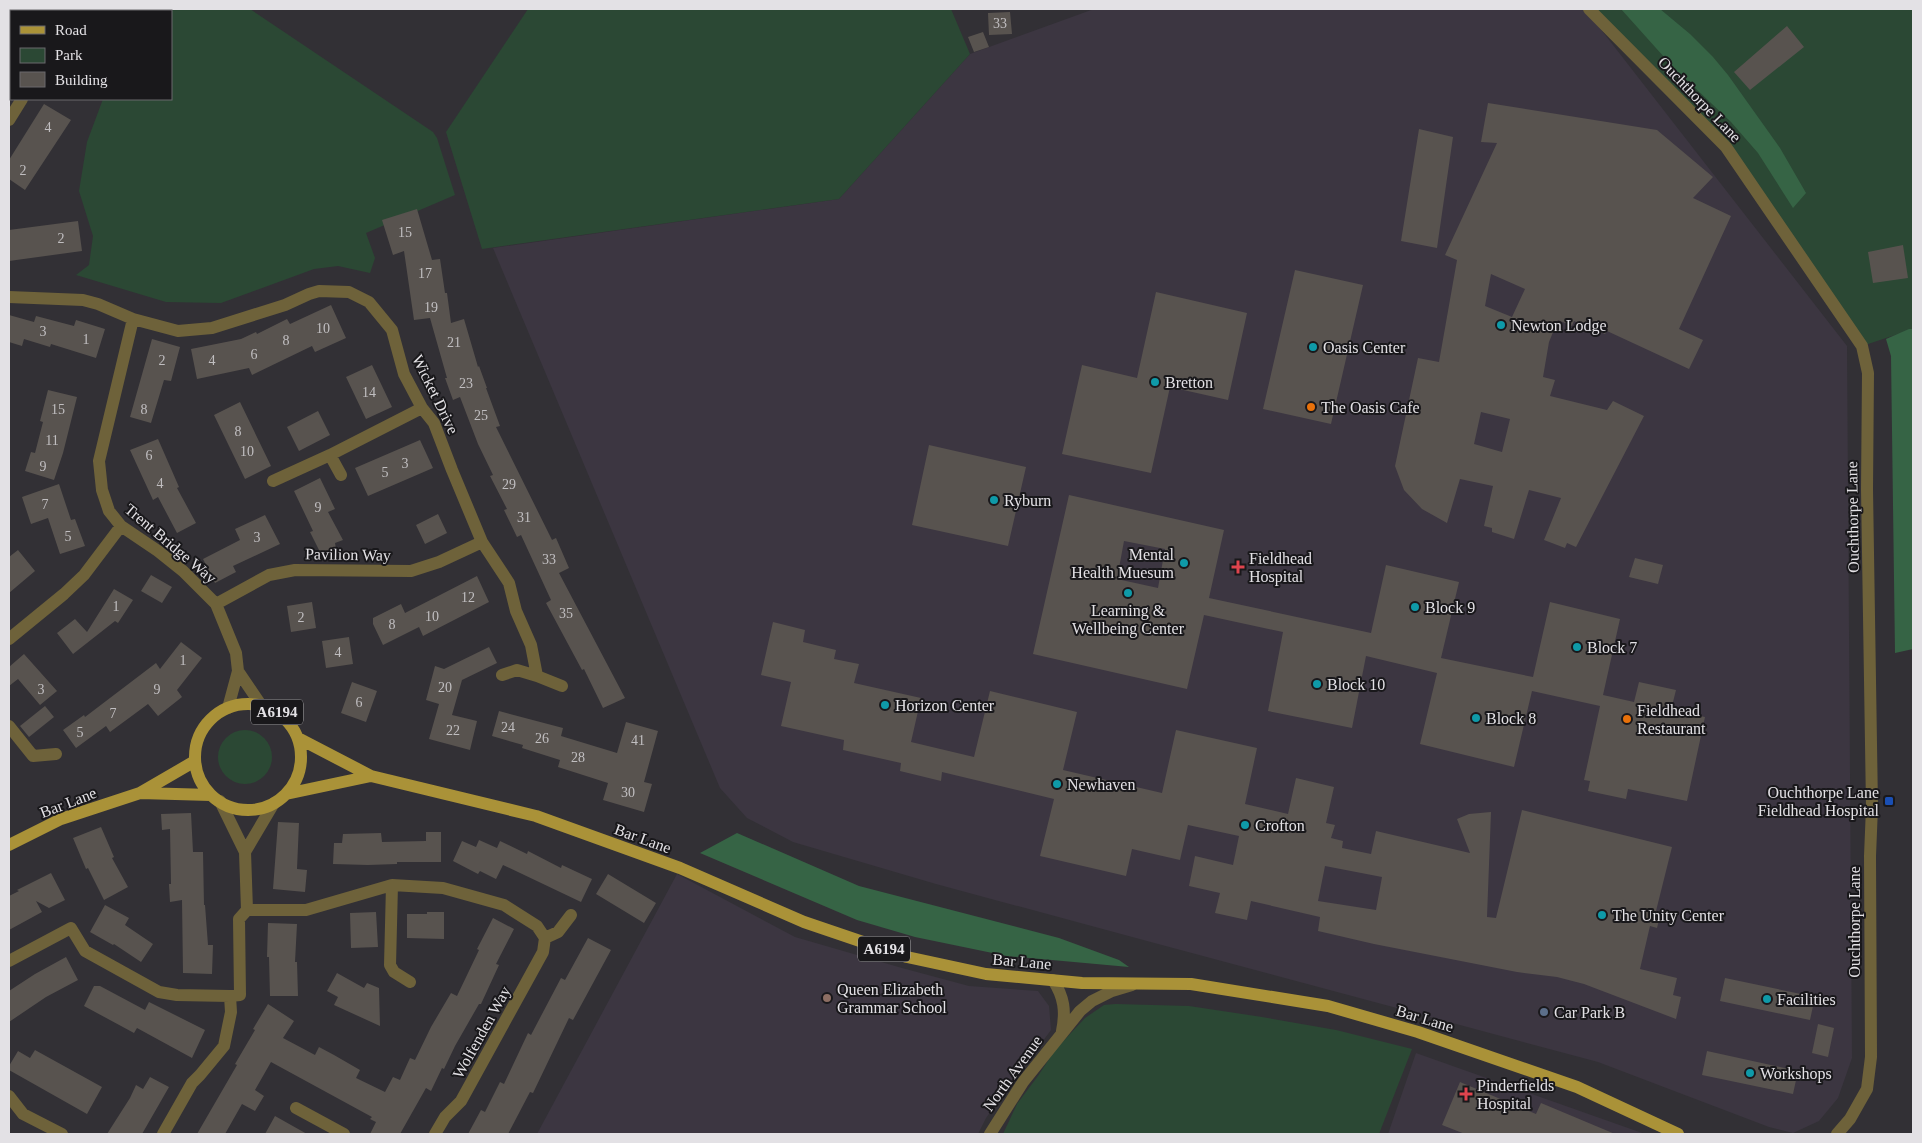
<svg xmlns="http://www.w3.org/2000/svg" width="1922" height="1143" font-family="'Times New Roman',serif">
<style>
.built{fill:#3c3641}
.green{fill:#2b4834}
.forest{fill:#366445}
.building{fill:#58534f;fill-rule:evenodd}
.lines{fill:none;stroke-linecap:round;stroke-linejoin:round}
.minor{stroke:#6e623a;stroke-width:12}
.tertiary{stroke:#6e623a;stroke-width:12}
.primary{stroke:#aa9238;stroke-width:12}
.culture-dot{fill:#0f9aa8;stroke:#19181b;stroke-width:2}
.food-dot{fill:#e8710a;stroke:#19181b;stroke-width:2}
.health-dot{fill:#e0444e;stroke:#19181b;stroke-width:2}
.transit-dot{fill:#1a4fb4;stroke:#19181b;stroke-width:2}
.education-dot{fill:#8d6e63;stroke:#19181b;stroke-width:2}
.service-dot{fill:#5c6f8a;stroke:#19181b;stroke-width:2}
.labels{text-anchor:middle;stroke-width:4;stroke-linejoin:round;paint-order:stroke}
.number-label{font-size:14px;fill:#c0bec0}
.shield{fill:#19181b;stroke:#a6a5a8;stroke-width:1}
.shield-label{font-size:15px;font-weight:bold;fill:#e3e1e5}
.street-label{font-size:16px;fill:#e3e1e5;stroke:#19181b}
.poi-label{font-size:16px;fill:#e3e1e5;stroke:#19181b;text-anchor:start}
</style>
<rect width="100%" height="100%" fill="#323035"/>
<path class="built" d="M1094,9H1585L1847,346L1852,1058L1838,1098L1819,1121L1793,1133L1769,1127L1598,1062L1147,941L936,884L793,842L747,818L720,788L493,248L839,199L970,54Z
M677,874L795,937L902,968L969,986L1038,991L1049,1006L1051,1030L986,1118L978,1134H537Z
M1416,1053L1645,1134H1388Z"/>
<path class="green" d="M85,9H250L433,132L437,138L455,195L366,233L375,258L370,273L338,266L314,269L221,303L166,302L76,275L89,265L93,236L79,191L87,142L103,99H171V11H86Z
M528,9H951L970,54L839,199L482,249L446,132Z
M1589,9H1913V329L1862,346L1726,147Z
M218 757a27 27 0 1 1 54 0a27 27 0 1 1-54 0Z
M1116,1004L1189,1006L1262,1017L1336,1030L1412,1049L1379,1134H1003L1017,1104L1038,1076L1055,1050L1085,1018L1104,1005Z"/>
<path class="forest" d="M1621,9H1660L1690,34L1713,57L1728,75L1780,148L1806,193L1793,208L1758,153L1731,122L1673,67Z
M1909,329H1913V649L1895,653L1891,356L1886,339Z
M737,833L859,886L1059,938L1119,960L1129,967L1007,956L915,937L857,920L700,853Z"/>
<path class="building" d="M1010,12L1012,34L989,35L988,13Z
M1787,26L1804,47L1750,90L1734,72Z
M983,32L989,47L974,52L968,37Z
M1488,103L1657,130L1713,177L1693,198L1731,216L1679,329L1703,340L1689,369L1607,331L1605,334L1574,321L1572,326L1558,320L1549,342L1543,377L1555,380L1550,396L1607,410L1613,401L1644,416L1576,547L1567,543L1565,548L1544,540L1561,498L1529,490L1514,539L1492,532V528L1484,526L1493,486L1460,479L1447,523L1422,509L1404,490L1395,466L1418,358L1439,362L1457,260L1445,255L1497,143L1481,142ZM1491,274L1525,289L1512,317L1485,306ZM1481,412L1510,419L1502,452L1474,444Z
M44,104L71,120L25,190L9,179V160Z
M1419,129L1453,137L1437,248L1401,241Z
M417,209L432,260L440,259L445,293H447L451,323L464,319L478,367L479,366L487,388H486L500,426L496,427L552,540L556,538L569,568L559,573L625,698L603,708L584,669L582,670L546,603L551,600L521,535L517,537L504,510L507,509L490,476L493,475L478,444L460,397L453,400L445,378H447L430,318L414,320L404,251L393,255L382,220Z
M78,221L82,251L9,261V230Z
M1903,245L1908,278L1873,283L1868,252Z
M1295,270L1363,285L1331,424L1263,409Z
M1156,292L1247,313L1228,400L1170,387L1151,473L1062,454L1082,365L1137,378Z
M331,305L346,338L315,352L312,346L252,375L249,368L197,379L191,349L241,339L256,332L257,334L287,319L290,324Z
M9,315L34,322L36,316L74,326L76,320L105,329L96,358L51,344L50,347L24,339L22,346L9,342Z
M152,339L180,347L171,381L164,380L151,423L130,417Z
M372,365L392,407L366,419L346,377Z
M48,390L77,397L63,453L54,480L25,471L31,452L35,453L43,422L40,421Z
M240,402L271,466L245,479L214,415Z
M318,411L330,435L299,451L287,427Z
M158,439L179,487L177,488L196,523L177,533L158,497L153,500L130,450Z
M420,440L433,468L368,496L355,468Z
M929,445L1026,467L1008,546L912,525Z
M320,478L335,509L328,512L343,540L335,543L336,549L322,556L310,532L313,531L294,491Z
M59,484L71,520L75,519L85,546L60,554L48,518L31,524L22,497Z
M1069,495L1224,530L1209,598L1371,633L1386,565L1459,582L1441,658L1533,677L1550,602L1620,619L1603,695L1634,702L1639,682L1676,690L1671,710L1705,717L1687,801L1628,789L1626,799L1588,791L1590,781L1584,780L1600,706L1532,691L1514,767L1420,744L1437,673L1366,656L1352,728L1268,711L1283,632L1204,615L1187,689L1033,654ZM1124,541L1165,549L1158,588L1117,579Z
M438,514L447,533L425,544L416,525Z
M265,515L280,544L233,566L236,572L215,583L203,559L240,540L235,529Z
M18,550L35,571L9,593V557Z
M1635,558L1663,565L1658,584L1629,577Z
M151,575L172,587L162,603L141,591Z
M477,576L489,602L423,636L419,627L383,645L373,624V618L401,604L405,613Z
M114,589L133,600L118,623L115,621L73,654L57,633L75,619L87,632Z
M312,602L316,628L291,632L287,606Z
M773,622L805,630L803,642L836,650L834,659L859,664L854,683L921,698L911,742L974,757L990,691L1077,712L1063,770L1162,793L1176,730L1257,748L1245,804L1288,814L1296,778L1334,787L1326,823L1335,825L1331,838L1343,841L1342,848L1371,854L1376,831L1470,853L1457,819L1469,814L1491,812L1487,917L1496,918L1522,810L1672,847L1656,911L1661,912L1657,928L1650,926L1640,969L1677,978L1673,995L1681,997L1676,1019L1584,984L1557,977L1517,972L1374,944L1318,931L1320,917L1251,901L1247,920L1215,913L1220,893L1189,886L1195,856L1233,865L1239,836L1188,825L1180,860L1132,849L1126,876L1040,856L1054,799L942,772L941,781L900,771L901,763L843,750L844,740L781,726L791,682L761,675ZM1325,866L1382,877L1376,910L1318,901Z
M349,637L353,664L326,668L322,641Z
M181,642L202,658L177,690L182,697L158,716L148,704L110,732L106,726L76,748L63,730L84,715L85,717L156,663L160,669Z
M489,647L497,663L462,680L452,715L477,721L470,750L429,739L439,704L426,700L435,666L444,669Z
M24,654L57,691L40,705L18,679L9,686V667Z
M352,682L377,691L366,722L341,713Z
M45,706L54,717L29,737L20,726Z
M499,711L563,728L561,736L617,753L626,722L658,731L644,782L652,784L644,812L603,800L608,783L558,767L560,760L522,748L523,745L492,736Z
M191,813L193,852H203L204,905H205L208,945H213L212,974L183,973L182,900L170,902L169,884H171L170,829L162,830L161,814Z
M278,822L299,823L297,869L307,870L305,892L273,889Z
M101,827L114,857L112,858L128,887L104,900L88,868L86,869L73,838Z
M426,832H441V862H397V864L368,865L333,864L334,843H342L343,834L381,833L382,842L426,841Z
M479,840L497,848L500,841L527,854L528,851L561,868L562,865L592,879L581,902L503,865L496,879L480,871L478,874L453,861L462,841L476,847Z
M51,873L65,900L49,908L36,901L42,912L9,930V896L19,891L17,890Z
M608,874L656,903L644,923L596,894Z
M105,905L129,918L125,925L153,944L141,962L114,944L113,945L90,932Z
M376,912L378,947L351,948L350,913Z
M427,912H444V939L407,938V914H427Z
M493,918L514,929L496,964L499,965L481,1004H479L455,1046L444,1069L442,1068L431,1091L426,1088L400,1134H370L376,1122L370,1119L372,1117L271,1062L255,1090L264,1096L255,1111L242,1104L225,1134H197L237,1065L235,1064L255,1030L253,1029L268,1004L294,1021L283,1038L315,1055L319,1047L334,1055L360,1070L356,1078L385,1092L393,1077L400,1080L410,1058L415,1060L431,1027L451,993L457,996L479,950L477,949Z
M268,923L297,924L295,962H297L298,996H270L269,957H267Z
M588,938L611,950L573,1020L569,1018L533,1093L530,1092L508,1134H468L481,1110L485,1112L500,1082L504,1084L528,1033L531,1035L561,978L565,980Z
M66,957L78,980L46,997L9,1022V991L35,974Z
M337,973L364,988L367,983L379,988L380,1026L334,1005L338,997L327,991Z
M1725,978L1815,997L1810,1020L1720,1001Z
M94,986H100L145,1010L149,1002L205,1030L192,1058L137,1028L134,1033L84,1006Z
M1818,1024L1834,1028L1828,1057L1812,1053Z
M35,1050L102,1087L87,1114L9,1070V1066L18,1051L30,1058Z
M1707,1051L1798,1071L1793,1094L1702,1075Z
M150,1077L169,1087L142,1134H107L130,1098L136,1085L143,1089Z
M1460,1082L1536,1114L1541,1103L1615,1134H1465L1442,1125Z
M275,1116L307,1134H265Z"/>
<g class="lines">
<path class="minor" d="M33,9L36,11
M9,120L22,99
M9,297L83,300L98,304L133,319L178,331L212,328L285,305L309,294L319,291L349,292L369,302L392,330L404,374L422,408L434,423L452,470L482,542L509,583L516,611L531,645L537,676L517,670L502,675
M133,319L99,461L102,490L109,511L121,526L158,551L183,571L216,604L236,653L238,671L228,708
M330,455L341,475
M273,481L330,455L422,408
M216,604L269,575L295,570L411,571L439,562L482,542
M9,639L64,594L84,575L121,526
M238,671L261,705
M537,676L562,686
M9,726L33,756L56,754
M245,852L274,803
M392,885L390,965L394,972L410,982
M247,910H306L392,885L443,888L504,905L537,926L545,938L543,952L461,1101L445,1117L435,1134
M545,938L558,932L571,915
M9,961L71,928L85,951L159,992L177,995L230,996
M9,1096L23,1114L62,1134
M296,1108L344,1134
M163,1134L192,1083L200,1075L224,1046L231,1012L230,996L240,995L239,919L247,910L245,852L220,801"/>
<path class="tertiary" d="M1589,9L1726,147L1862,346L1868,373L1867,489L1872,807L1870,856L1871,1057L1867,1089L1850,1119L1837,1134
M1053,980C1064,997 1066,1011 1062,1031
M990,1134L1023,1082L1080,1011L1092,1001L1112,991L1132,985"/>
<path class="primary" d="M195 757a53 53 0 1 1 106 0a53 53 0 1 1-106 0Z
M298,738L371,776L536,816L680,868L804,922L907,957L986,974L1082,983L1191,984L1328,1006L1418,1032L1577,1087L1678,1134
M140,793L211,795
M286,794L371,776
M9,845L61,819L140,793L195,761"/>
</g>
<g class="culture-dot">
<circle cx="1501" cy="325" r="5"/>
<circle cx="1313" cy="347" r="5"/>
<circle cx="1155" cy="382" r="5"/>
<circle cx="994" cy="500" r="5"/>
<circle cx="1184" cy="563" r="5"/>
<circle cx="1128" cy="593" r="5"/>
<circle cx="1415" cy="607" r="5"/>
<circle cx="1577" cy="647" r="5"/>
<circle cx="1317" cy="684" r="5"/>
<circle cx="885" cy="705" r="5"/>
<circle cx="1476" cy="718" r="5"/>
<circle cx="1057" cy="784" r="5"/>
<circle cx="1245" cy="825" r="5"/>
<circle cx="1602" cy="915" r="5"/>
<circle cx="1767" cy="999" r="5"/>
<circle cx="1750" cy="1073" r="5"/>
</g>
<g class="food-dot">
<circle cx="1311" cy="407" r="5"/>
<circle cx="1627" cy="719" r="5"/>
</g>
<g class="health-dot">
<path d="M1235.5 559.5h5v5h5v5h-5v5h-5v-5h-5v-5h5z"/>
<path d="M1463.5 1086.5h5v5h5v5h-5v5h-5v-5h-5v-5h5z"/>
</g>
<rect class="transit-dot" x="1884" y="796" width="10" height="10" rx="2.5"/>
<circle class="education-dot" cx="827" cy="998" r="5"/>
<circle class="service-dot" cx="1544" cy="1012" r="5"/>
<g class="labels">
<g class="number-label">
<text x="1000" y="28">33</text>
<text x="48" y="132">4</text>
<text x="23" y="175">2</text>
<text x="405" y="237">15</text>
<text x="61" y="243">2</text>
<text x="425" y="278">17</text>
<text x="431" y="312">19</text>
<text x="323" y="333">10</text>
<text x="43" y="336">3</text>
<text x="86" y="344">1</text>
<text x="286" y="345">8</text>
<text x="454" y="347">21</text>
<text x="254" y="359">6</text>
<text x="162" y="365">2</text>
<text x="212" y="365">4</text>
<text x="466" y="388">23</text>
<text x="369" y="397">14</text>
<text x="58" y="414">15</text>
<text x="144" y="414">8</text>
<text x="481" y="420">25</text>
<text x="238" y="436">8</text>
<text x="52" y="445">11</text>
<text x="247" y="456">10</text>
<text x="149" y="460">6</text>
<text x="405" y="468">3</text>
<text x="43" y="471">9</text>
<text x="385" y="477">5</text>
<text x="160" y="488">4</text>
<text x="509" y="489">29</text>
<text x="45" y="509">7</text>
<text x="318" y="512">9</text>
<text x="524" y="522">31</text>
<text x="68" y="541">5</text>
<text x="257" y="542">3</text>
<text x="549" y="564">33</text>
<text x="468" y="602">12</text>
<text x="116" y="611">1</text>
<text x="566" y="618">35</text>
<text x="432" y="621">10</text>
<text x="301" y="622">2</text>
<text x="392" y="629">8</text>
<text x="338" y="657">4</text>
<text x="183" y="665">1</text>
<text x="445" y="692">20</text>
<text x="41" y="694">3</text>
<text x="157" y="694">9</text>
<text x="359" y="707">6</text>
<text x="113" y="718">7</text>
<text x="508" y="732">24</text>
<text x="453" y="735">22</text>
<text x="80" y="737">5</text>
<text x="542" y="743">26</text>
<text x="638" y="745">41</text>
<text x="578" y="762">28</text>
<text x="628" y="797">30</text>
</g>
<g class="shield">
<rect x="251" y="699.5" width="52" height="25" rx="4"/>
<rect x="858" y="936.5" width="52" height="25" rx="4"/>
</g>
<g class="shield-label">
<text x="277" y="717">A6194</text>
<text x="884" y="954">A6194</text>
</g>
<g class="street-label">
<text transform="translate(1700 99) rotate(46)" y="6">Ouchthorpe Lane</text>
<text transform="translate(436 394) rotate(64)" y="6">Wicket Drive</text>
<text transform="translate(1852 517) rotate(-91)" y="6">Ouchthorpe Lane</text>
<text transform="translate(171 543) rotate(40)" y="6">Trent Bridge Way</text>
<text transform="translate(348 554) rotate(1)" y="6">Pavilion Way</text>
<text transform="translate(68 802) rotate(-21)" y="6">Bar Lane</text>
<text transform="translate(643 838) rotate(20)" y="6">Bar Lane</text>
<text transform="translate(1854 922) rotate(-90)" y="6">Ouchthorpe Lane</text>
<text transform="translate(1022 961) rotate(5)" y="6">Bar Lane</text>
<text transform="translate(1425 1018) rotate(17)" y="6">Bar Lane</text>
<text transform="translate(481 1032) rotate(-61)" y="6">Wolfenden Way</text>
<text transform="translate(1012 1073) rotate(-54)" y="6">North Avenue</text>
</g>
<g class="poi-label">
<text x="1511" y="331">Newton Lodge</text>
<text x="1323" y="353">Oasis Center</text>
<text x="1165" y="388">Bretton</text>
<text x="1321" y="413">The Oasis Cafe</text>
<text x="1004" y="506">Ryburn</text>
<text x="1174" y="560" text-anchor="end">Mental<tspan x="1174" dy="18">Health Muesum</tspan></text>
<text x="1249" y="564">Fieldhead<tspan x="1249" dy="18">Hospital</tspan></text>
<text x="1425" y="613">Block 9</text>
<text x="1128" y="616" text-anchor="middle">Learning &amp;<tspan x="1128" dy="18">Wellbeing Center</tspan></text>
<text x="1587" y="653">Block 7</text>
<text x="1327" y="690">Block 10</text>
<text x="895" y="711">Horizon Center</text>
<text x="1637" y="716">Fieldhead<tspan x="1637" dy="18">Restaurant</tspan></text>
<text x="1486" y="724">Block 8</text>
<text x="1067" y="790">Newhaven</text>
<text x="1879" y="798" text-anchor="end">Ouchthorpe Lane<tspan x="1879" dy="18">Fieldhead Hospital</tspan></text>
<text x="1255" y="831">Crofton</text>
<text x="1612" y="921">The Unity Center</text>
<text x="837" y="995">Queen Elizabeth<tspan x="837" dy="18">Grammar School</tspan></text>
<text x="1777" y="1005">Facilities</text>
<text x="1554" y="1018">Car Park B</text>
<text x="1760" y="1079">Workshops</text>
<text x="1477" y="1091">Pinderfields<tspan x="1477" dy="18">Hospital</tspan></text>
</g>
</g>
<rect width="1922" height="1143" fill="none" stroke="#e3e1e5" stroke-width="20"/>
<rect x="10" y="10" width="162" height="90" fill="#19181b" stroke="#6a686c"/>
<rect x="20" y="26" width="25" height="8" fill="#aa9238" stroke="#6a686c"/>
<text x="55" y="35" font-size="15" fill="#e3e1e5">Road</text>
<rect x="20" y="48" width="25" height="15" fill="#2b4834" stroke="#6a686c"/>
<text x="55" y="60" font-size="15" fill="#e3e1e5">Park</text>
<rect x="20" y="72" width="25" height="15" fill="#58534f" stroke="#6a686c"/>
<text x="55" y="85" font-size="15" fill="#e3e1e5">Building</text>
</svg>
